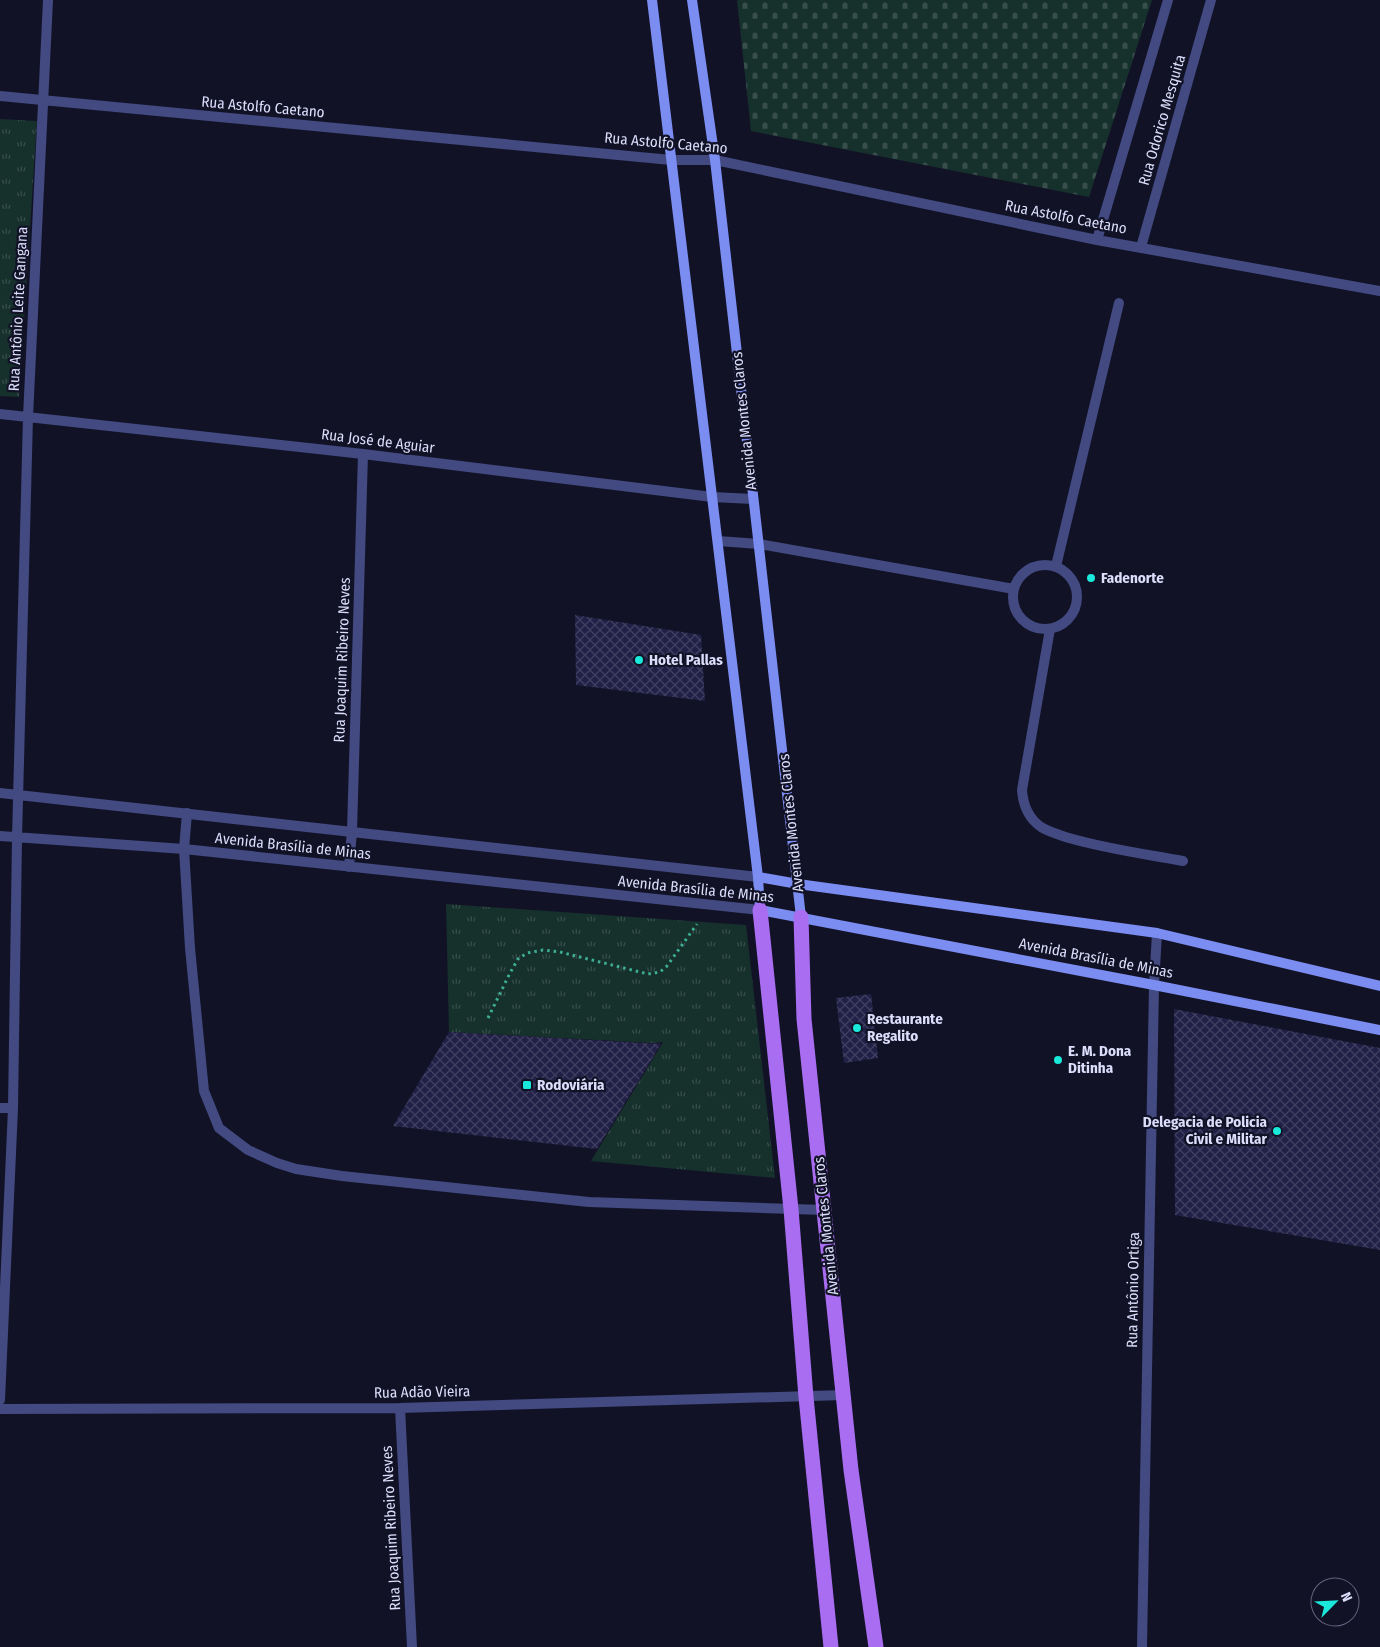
<svg xmlns="http://www.w3.org/2000/svg" width="1380" height="1647" font-family="'Fira Sans Condensed',sans-serif">
<style>
.cemetery{fill:url(#cemetery-stones)}
.park{fill:url(#park-tufts)}
.building{fill:url(#building-cross-hatch)}
.lines{fill:none;stroke-linecap:round;stroke-linejoin:round}
.path{stroke:#3caf94;stroke-width:3;stroke-dasharray:2.5 4;stroke-linecap:butt}
.lane{stroke:#424a81;stroke-width:10}
.street{stroke:#424a81;stroke-width:10}
.secondary{stroke:#7c8df2;stroke-width:10}
.primary{stroke:#a96df1;stroke-width:15}
.poi-dot{fill:#1ae8da;stroke:#121227;stroke-width:2}
.labels{text-anchor:middle;stroke-width:4.5;stroke-linejoin:round;paint-order:stroke}
.street-label{font-size:15px;fill:#dbddfb;stroke:#121227}
.poi-label{font-size:15px;font-weight:bold;fill:#dbddfb;stroke:#121227;text-anchor:start}
</style>
<defs>
<pattern id="cemetery-stones" width="16" height="16" patternUnits="userSpaceOnUse" patternTransform="scale(1.25)"><rect width="16" height="16" fill="#16302b"/><path d="M2 7V4a2 2 0 0 1 4 0v3zM10 15v-3a2 2 0 0 1 4 0v3z" fill="#374e4b"/></pattern>
<pattern id="park-tufts" width="24" height="20" patternUnits="userSpaceOnUse" patternTransform="scale(1.25)"><rect width="24" height="20" fill="#16302b"/><path d="M3 7l-1-3M5 7V3M7 7l1-3M15 17l-1-3M17 17v-4M19 17l1-3" fill="none" stroke="#374e4b"/></pattern>
<pattern id="building-cross-hatch" width="8" height="8" patternUnits="userSpaceOnUse" patternTransform="scale(1.25)"><rect width="8" height="8" fill="#212046"/><path d="M0 0l8 8M0 8l8-8" fill="none" stroke="#414062"/></pattern>
</defs>
<rect width="100%" height="100%" fill="#121227"/>
<path class="cemetery" d="M737,0H1152L1089,197L751,131Z"/>
<path class="park" d="M0,119L37,121L19,397L0,396Z
M446,904L746,925L775,1178L591,1161L663,1042L654,1043L449,1032Z"/>
<path class="building" d="M575,615L701,635L705,701L576,685Z
M871,994L878,1058L844,1063L836,998Z
M1174,1009L1380,1048V1250L1175,1215Z
M449,1032L661,1044L597,1149L393,1126Z"/>
<g class="lines">
<path class="path" d="M488,1018L510,973L518,959L527,953L543,950L560,952L648,974L660,972L667,966L697,924"/>
<path class="lane" d="M718,541L759,544L1014,589
M1013 597a32 32 0 1 1 64 0a32 32 0 1 1-64 0Z
M1056,566L1119,303
M1050,629L1022,790C1023,804 1028,818 1041,827C1049,832 1060,835 1069,838C1107,849 1145,854 1183,861
M187,813L184,849L190,948L204,1091L219,1128L248,1150L277,1163L296,1169L342,1176L589,1202L824,1210"/>
<path class="street" d="M0,96L671,160H715L1097,240L1380,291
M1097,240L1168,0
M1141,247L1211,0
M0,414L363,454L712,497L753,499
M0,793L758,877
M0,836L184,849L760,910
M349,867L352,831L363,454
M0,1108H13
M0,1400L13,1108L17,838L28,417L48,0
M400,1408L412,1647
M0,1409L400,1408L844,1395
M1142,1647L1154,985L1157,933"/>
<path class="secondary" d="M652,0L758,877L760,910L1154,985L1380,1030
M692,0L715,160L801,917
M758,877L798,884L1157,933L1380,986"/>
<path class="primary" d="M760,910L791,1209L806,1397L831,1647
M801,917L804,1019L851,1470L876,1647"/>
</g>
<g class="poi-dot">
<circle cx="1091" cy="578" r="5"/>
<circle cx="639" cy="660" r="5"/>
<circle cx="857" cy="1028" r="5"/>
<circle cx="1058" cy="1060" r="5"/>
<rect x="522" y="1080" width="10" height="10" rx="2.5"/>
<circle cx="1277" cy="1131" r="5"/>
</g>
<g class="labels">
<g class="street-label">
<text transform="translate(263 107) rotate(5)" y="5">Rua Astolfo Caetano</text>
<text transform="translate(1162 120) rotate(-74)" y="5">Rua Odorico Mesquita</text>
<text transform="translate(666 143) rotate(5)" y="5">Rua Astolfo Caetano</text>
<text transform="translate(1066 217) rotate(11)" y="5">Rua Astolfo Caetano</text>
<text transform="translate(18 309) rotate(-87)" y="5">Rua Antônio Leite Gangana</text>
<text transform="translate(744 421) rotate(-96)" y="5">Avenida Montes Claros</text>
<text transform="translate(378 441) rotate(7)" y="5">Rua José de Aguiar</text>
<text transform="translate(342 660) rotate(-88)" y="5">Rua Joaquim Ribeiro Neves</text>
<text transform="translate(791 823) rotate(-96)" y="5">Avenida Montes Claros</text>
<text transform="translate(293 846) rotate(6)" y="5">Avenida Brasília de Minas</text>
<text transform="translate(696 889) rotate(6)" y="5">Avenida Brasília de Minas</text>
<text transform="translate(1096 958) rotate(11)" y="5">Avenida Brasília de Minas</text>
<text transform="translate(826 1226) rotate(-96)" y="5">Avenida Montes Claros</text>
<text transform="translate(1133 1290) rotate(-89)" y="5">Rua Antônio Ortiga</text>
<text transform="translate(422 1392) rotate(-1)" y="5">Rua Adão Vieira</text>
<text transform="translate(391 1528) rotate(-93)" y="5">Rua Joaquim Ribeiro Neves</text>
</g>
<g class="poi-label">
<text x="1101" y="583">Fadenorte</text>
<text x="649" y="665">Hotel Pallas</text>
<text x="867" y="1024">Restaurante<tspan x="867" dy="17">Regalito</tspan></text>
<text x="1068" y="1056">E. M. Dona<tspan x="1068" dy="17">Ditinha</tspan></text>
<text x="537" y="1090">Rodoviária</text>
<text x="1267" y="1127" text-anchor="end">Delegacia de Policia<tspan x="1267" dy="17">Civil e Militar</tspan></text>
</g>
</g>
<g transform="translate(1335 1602) rotate(66)"><circle r="24" fill="#121227" stroke="#62637c"/>
<path d="M0-4L9 19L0 12L-9 19Z" fill="#1ae8da"/>
<text y="-8" font-size="14" font-weight="bold" text-anchor="middle" fill="#dbddfb">N</text>
</g>
</svg>
